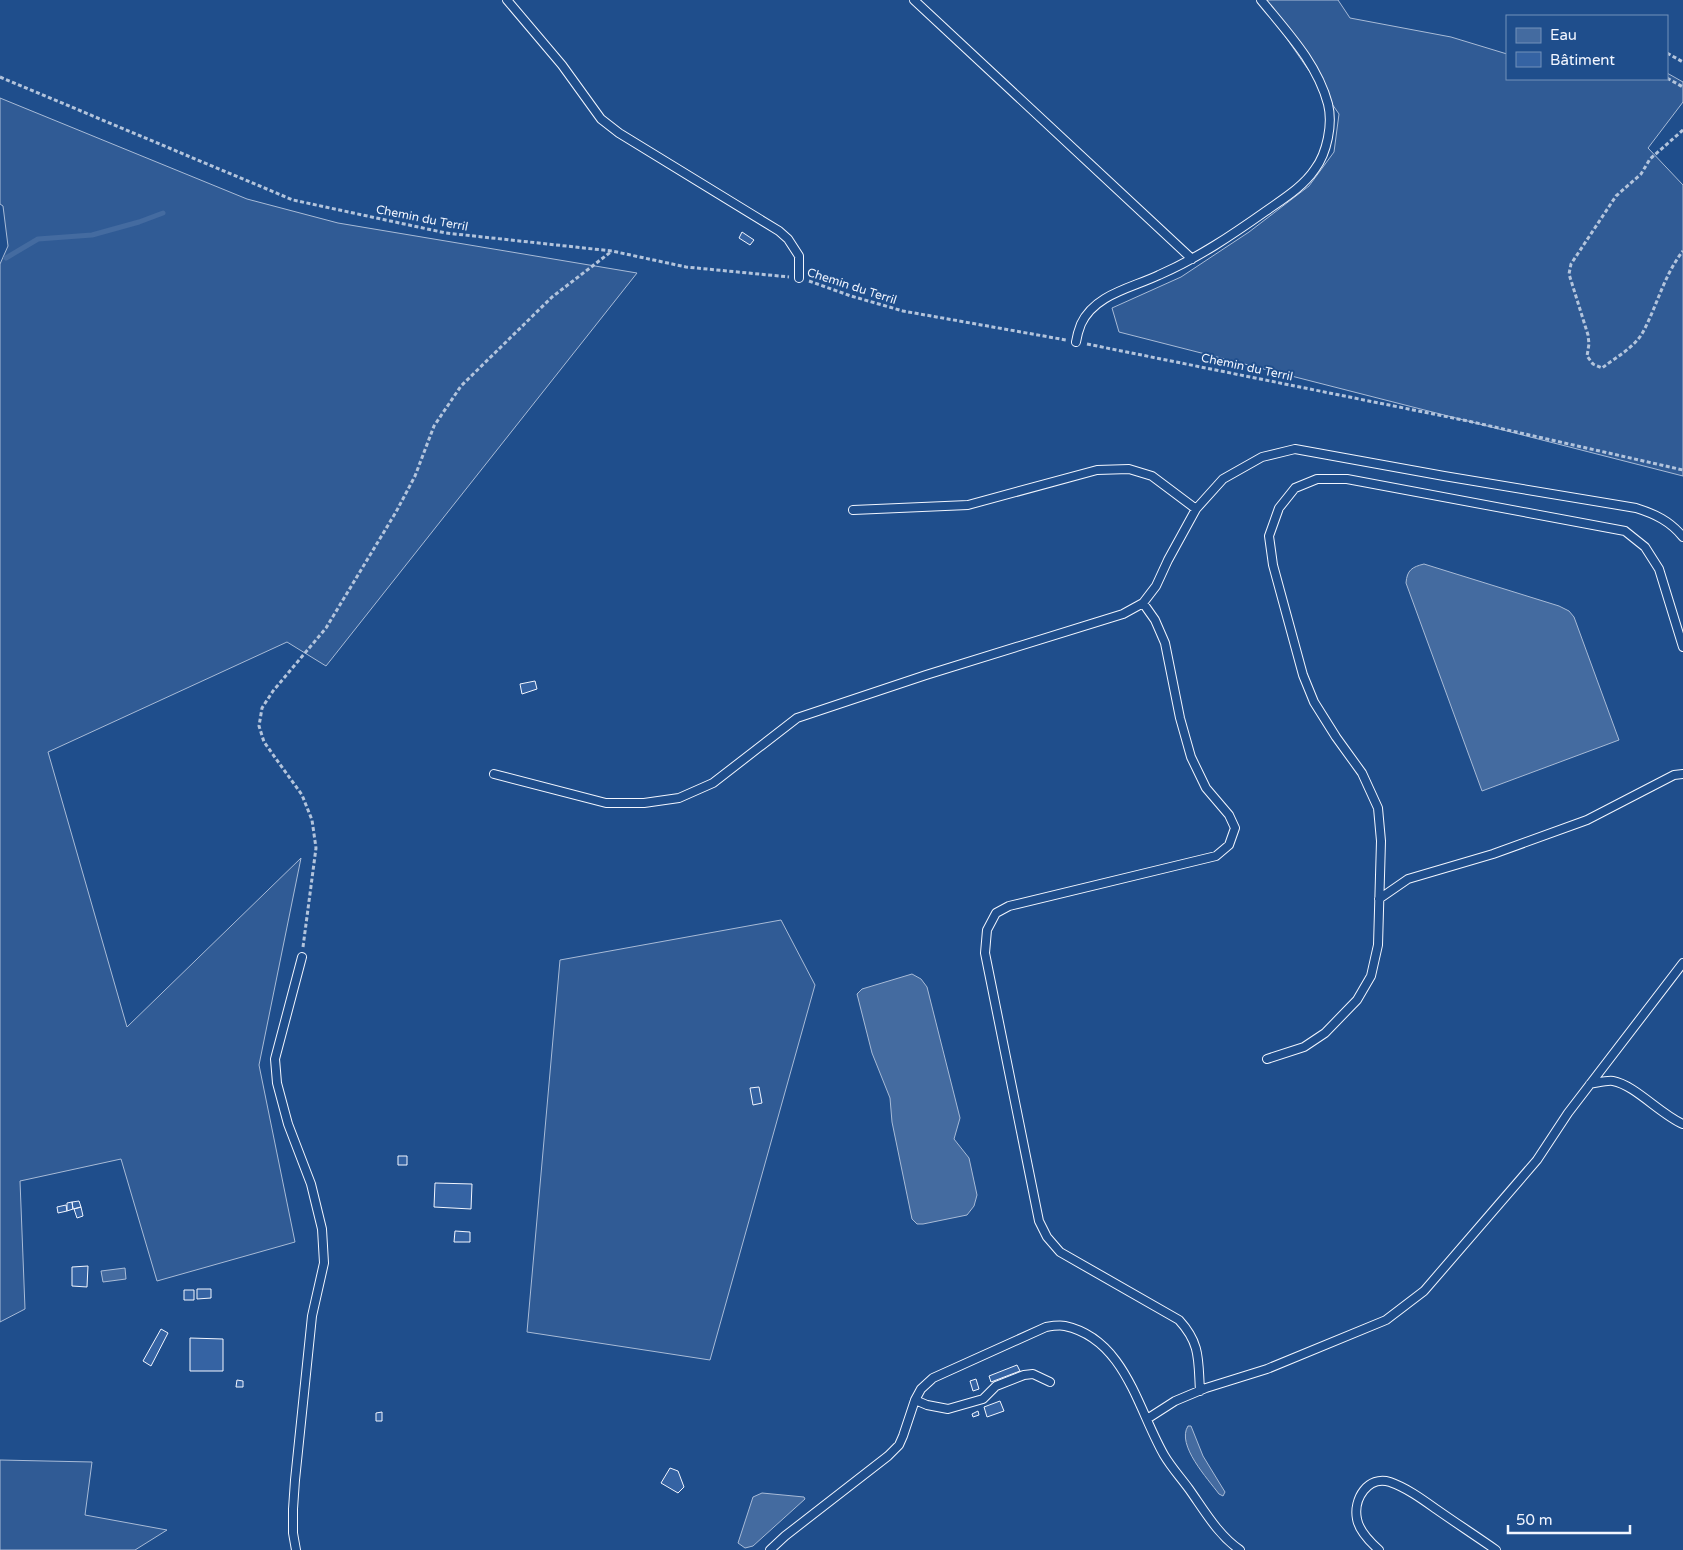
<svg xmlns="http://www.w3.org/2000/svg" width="1683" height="1550" font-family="'Varela Round',sans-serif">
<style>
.built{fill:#305b95;stroke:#a8bbd7}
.water{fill:#446ba0;stroke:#a8bbd7}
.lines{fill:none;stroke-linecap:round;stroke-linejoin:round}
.stream{stroke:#446ba0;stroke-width:5}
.building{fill:#3563a3;stroke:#f2f6ff}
.lane-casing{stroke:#f2f6ff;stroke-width:10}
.path{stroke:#b3c4dc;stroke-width:3;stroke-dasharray:4 2.5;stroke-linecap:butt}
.lane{stroke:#1f4e8c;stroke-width:8}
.labels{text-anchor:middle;stroke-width:4;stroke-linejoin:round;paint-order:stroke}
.street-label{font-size:12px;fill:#f2f6ff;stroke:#1f4e8c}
</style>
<rect width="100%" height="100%" fill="#1f4e8c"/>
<path class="built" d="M1260,0H1338L1350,18L1451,37L1507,54V79H1667V73L1683,82V102L1648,148L1683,185V476L1119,332L1112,308L1181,277L1249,232L1309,186L1334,152L1339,114Z
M0,98L247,199L338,223L637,273L326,666L287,642L48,752L127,1027L301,858L259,1065L295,1242L157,1281L121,1159L20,1181L25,1309L0,1322V264L8,246L3,206L0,204Z
M781,920L815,985L710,1360L527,1332L560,960Z
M0,1460L92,1462L85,1515L167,1530L135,1550H0Z"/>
<path class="water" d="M1424,564L1559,606L1569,611L1574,617L1619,740L1482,791L1406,583C1407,570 1412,567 1424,564Z
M912,974L921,979L927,987L960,1118L954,1139L969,1158L977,1195L974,1206L967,1215L923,1224H917L912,1219L892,1122L890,1098L872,1053L857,994L862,989Z
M125,1268L126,1279L103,1282L101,1271Z
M1188,1426H1191L1203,1456L1225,1492L1223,1496L1219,1494C1208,1479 1176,1445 1188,1426Z
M762,1493L804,1497L805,1499L753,1546L745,1548L738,1543L753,1497Z"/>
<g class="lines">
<path class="stream" d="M6,258L38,239L92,235L139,222L163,213"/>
</g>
<path class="building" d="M742,232L754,240L750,245L739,238Z
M535,681L537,689L522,694L520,684Z
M759,1087L762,1103L753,1105L750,1088Z
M398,1156H407V1165H398Z
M435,1183L472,1184L471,1209L434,1207Z
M79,1201L81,1207L73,1209L72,1202Z
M72,1202L73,1209L67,1211V1203Z
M66,1205L67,1211L58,1213L57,1207Z
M81,1207L83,1216L77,1218L74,1209Z
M455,1231L470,1232V1242H454Z
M88,1266L87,1287L72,1286V1267Z
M197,1289H211V1298L197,1299Z
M184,1290H194V1300H184Z
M161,1329L168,1333L151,1366L143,1361Z
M190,1338L223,1339V1371H190Z
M1017,1365L1020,1371L991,1382L989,1376Z
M976,1379L979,1389L973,1391L970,1381Z
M237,1380L243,1381V1387H236Z
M1000,1401L1004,1411L987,1417L984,1407Z
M978,1411L979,1415L973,1417L972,1414Z
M382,1412V1421H376V1413Z
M670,1468L678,1471L684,1487L678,1493L661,1483Z"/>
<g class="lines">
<defs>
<path id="lane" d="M507,0L562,65L601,119L619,133L779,231L788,239L799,256V278
M914,0L1192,259
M1076,342C1077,336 1079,329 1081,324C1095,294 1132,288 1159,275C1198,258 1232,235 1266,211C1283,199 1303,187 1315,169C1327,153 1333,124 1328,104C1317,63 1287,32 1261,0
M853,510L968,505L1097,470L1129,469L1152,476L1196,509
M1143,603L1155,620L1165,643L1180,718L1191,757L1206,788L1229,815L1235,828L1229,845L1216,856L1009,906L996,913L987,930L985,953L1039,1221L1047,1237L1060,1252L1179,1320C1201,1344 1198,1360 1200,1391
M494,774L606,803H644L679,798L713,783L797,718L926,675L1123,614L1143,603L1156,586L1168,560L1196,509L1223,479L1262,457L1295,449L1444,476L1636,508C1655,514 1670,521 1683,537
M1379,899L1408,879L1493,854L1587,820L1674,775L1683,774
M1267,1059L1304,1047L1325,1033L1357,1000L1371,976L1378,945L1381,841L1378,808L1362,773L1336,737L1314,702L1303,675L1273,565L1269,536L1279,508L1295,488L1317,479H1347L1625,531L1645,547L1659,569L1683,647
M1590,1084C1597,1083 1607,1080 1613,1081C1635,1085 1661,1115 1683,1124
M915,1400L927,1405L948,1409L983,1399L996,1386L1024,1375L1033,1374L1050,1382
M1147,1419L1175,1401L1206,1388L1267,1369L1386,1320L1424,1291L1537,1160L1568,1113L1683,963
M296,1550L293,1533V1509L295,1480L312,1316L324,1263L322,1229L311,1184L288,1124L277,1083L275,1059L302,957
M770,1550L785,1536L888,1456L899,1445L903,1436L915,1400L921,1389L933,1378L1046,1327C1052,1326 1060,1325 1065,1326C1125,1339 1138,1410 1164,1455C1171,1467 1181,1478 1189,1489C1204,1510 1218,1535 1240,1550
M1379,1550C1370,1542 1359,1531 1357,1519C1353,1499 1368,1475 1390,1482C1407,1488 1422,1499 1436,1509C1456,1523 1476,1536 1496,1550"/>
</defs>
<use href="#lane" class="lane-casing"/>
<path class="path" d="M1667,53L1683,62
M0,77L293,200L446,233L612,251L686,267L789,277
M1667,78L1683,87
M1683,130L1650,159L1641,174L1616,196L1571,264L1569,274L1588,335L1589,344L1587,356L1593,364L1602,368C1615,358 1635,347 1643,332C1657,306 1664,275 1683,251
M809,281L851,296L903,311L1066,340
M1087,344L1468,421L1683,470
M303,947L316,848L312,820L302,795L264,742L259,726L262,708L273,691L326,628L396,512L415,476L434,426L461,386L552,297L612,251"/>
<use href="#lane" class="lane"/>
</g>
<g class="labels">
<g class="street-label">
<text transform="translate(422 218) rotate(11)" y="4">Chemin du Terril</text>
<text transform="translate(852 286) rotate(18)" y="4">Chemin du Terril</text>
<text transform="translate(1247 367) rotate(12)" y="4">Chemin du Terril</text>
</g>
</g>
<rect x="1506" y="15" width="162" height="65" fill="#1f4e8c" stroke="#7391ba"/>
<rect x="1516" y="28" width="25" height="15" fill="#446ba0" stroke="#7391ba"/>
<text x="1550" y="40" font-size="15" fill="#f2f6ff">Eau</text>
<rect x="1516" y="52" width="25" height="15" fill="#3563a3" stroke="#7391ba"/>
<text x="1550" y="65" font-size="15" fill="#f2f6ff">Bâtiment</text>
<path d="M1508 1525v8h122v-8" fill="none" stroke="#f2f6ff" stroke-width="2.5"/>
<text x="1516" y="1525" font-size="15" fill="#f2f6ff" stroke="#1f4e8c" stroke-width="4" paint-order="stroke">50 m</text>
</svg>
